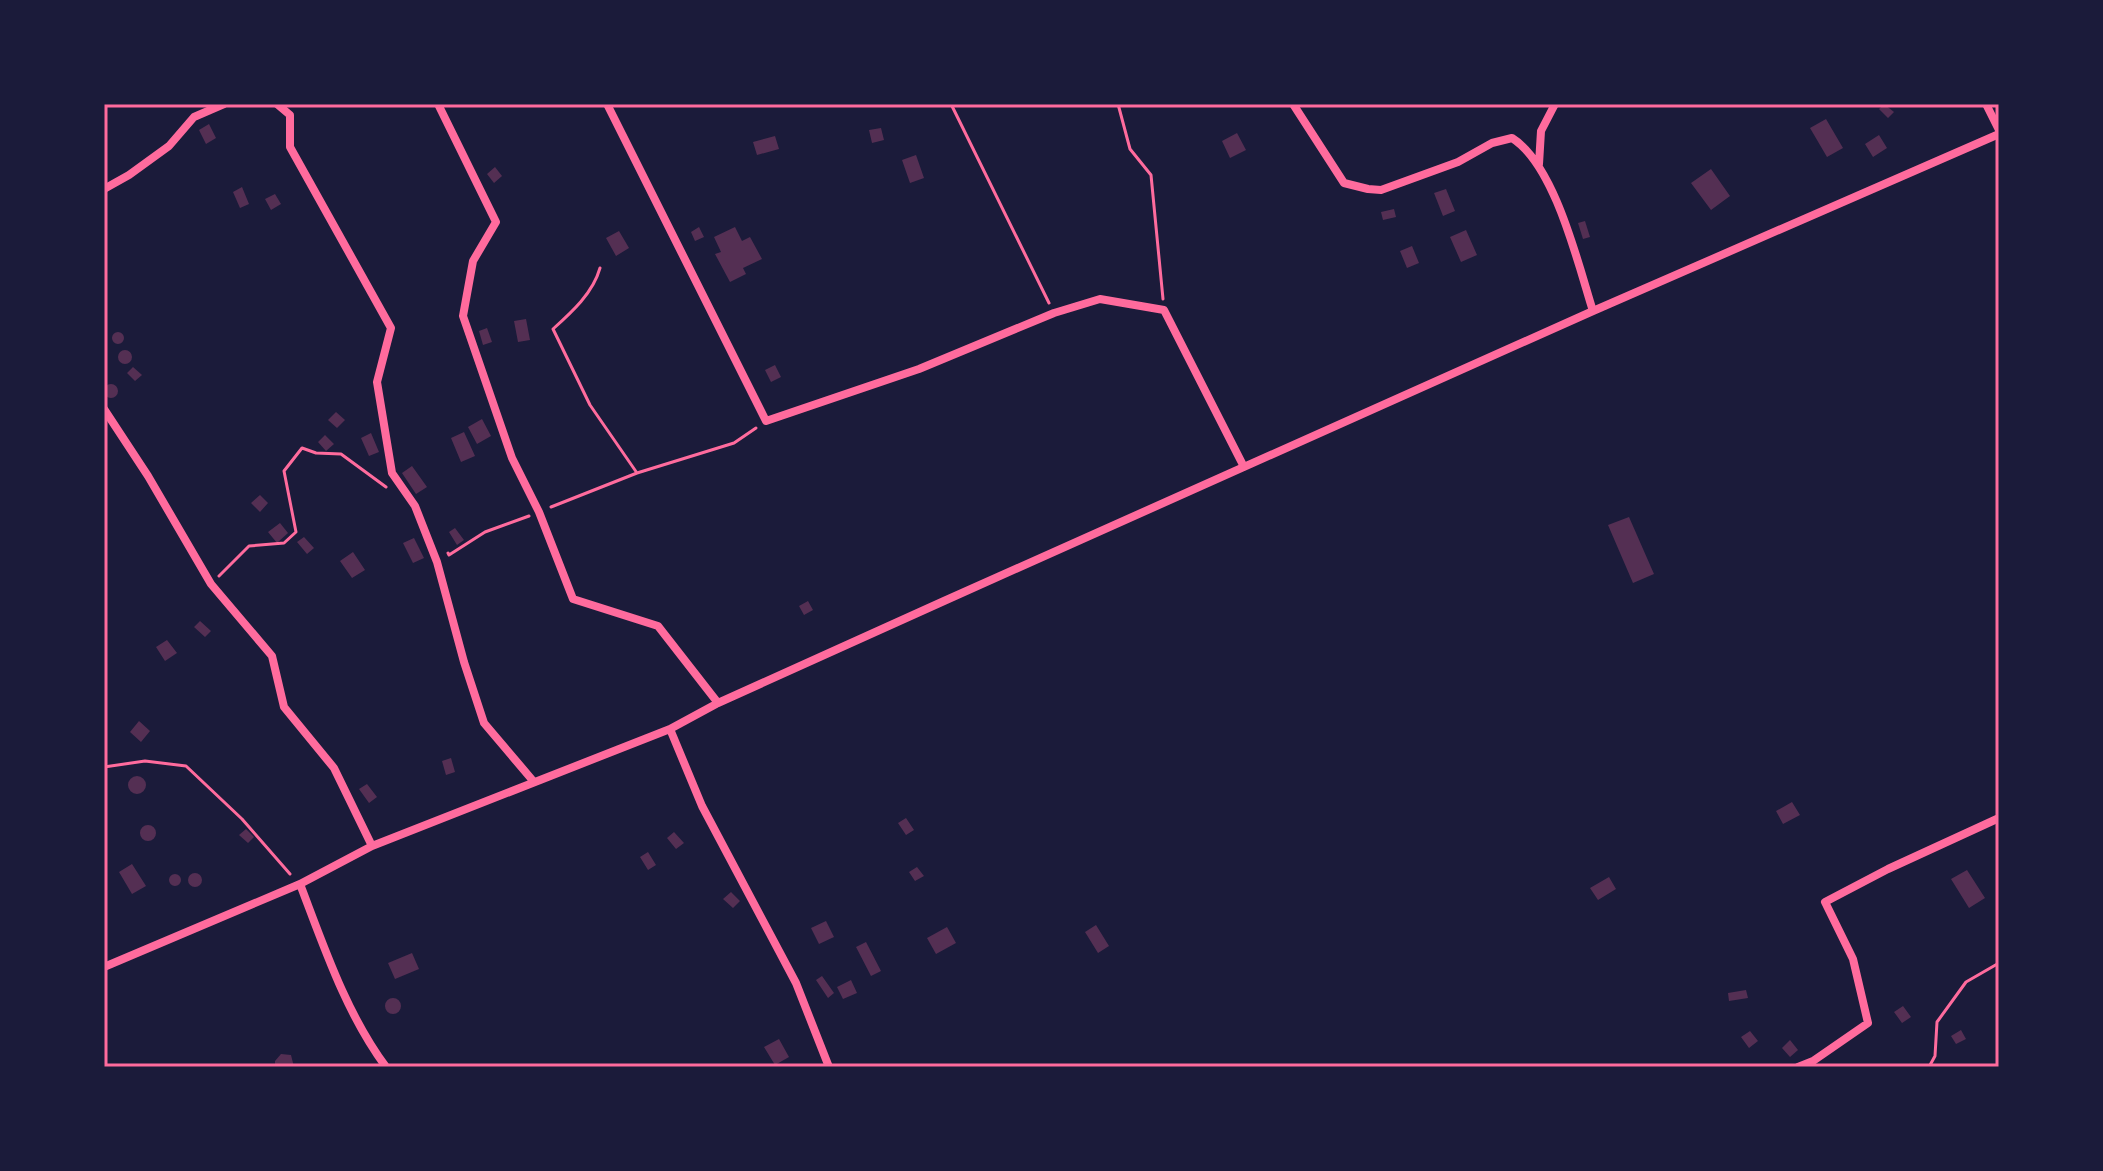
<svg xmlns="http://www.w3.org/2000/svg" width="2103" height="1171" font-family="'Alegreya Sans',sans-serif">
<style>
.building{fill:#542f53}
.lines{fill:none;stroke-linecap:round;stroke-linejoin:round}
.path{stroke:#ff6b9d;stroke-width:3}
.minor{stroke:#ff6b9d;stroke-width:8}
.neatline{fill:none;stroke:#ff6b9d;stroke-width:3}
</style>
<rect width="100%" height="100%" fill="#1b1b3a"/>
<path class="building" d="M1884,104L1894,112L1888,118L1879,109Z
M1826,119L1843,148L1827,157L1810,128Z
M209,124L216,138L206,144L199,130Z
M881,128L884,140L872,143L869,130Z
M1237,133L1246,150L1230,158L1222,141Z
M1879,135L1887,148L1873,157L1865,144Z
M775,136L779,149L757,155L753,142Z
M916,155L924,178L910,183L902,160Z
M495,167L502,176L494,183L487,174Z
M1711,169L1730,196L1711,210L1691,183Z
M242,187L249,204L240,208L233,192Z
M1446,189L1455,211L1443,216L1434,193Z
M275,194L281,204L271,210L265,199Z
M1394,209L1396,217L1383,220L1381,212Z
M1585,221L1590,237L1583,239L1578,223Z
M699,227L704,237L695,241L691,232Z
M735,227L742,241L750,237L762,259L743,268L746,274L730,282L715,254L721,252L714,237Z
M1466,230L1477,255L1461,262L1450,237Z
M619,231L629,248L616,256L606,238Z
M1412,246L1419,263L1407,268L1400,251Z
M526,319L530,340L518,342L514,321Z
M487,328L492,342L483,345L479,331Z
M112 338a6 6 0 1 1 12 0a6 6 0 1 1-12 0Z
M118 357a7 7 0 1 1 14 0a7 7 0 1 1-14 0Z
M775,365L781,377L771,382L765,370Z
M133,367L142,375L135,381L127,373Z
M104 391a7 7 0 1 1 14 0a7 7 0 1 1-14 0Z
M336,412L345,420L337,428L328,420Z
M482,419L491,436L477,444L468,427Z
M464,432L475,456L461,462L451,438Z
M371,433L379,452L369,456L361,438Z
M325,435L334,444L326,451L318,442Z
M412,466L427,487L416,494L402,473Z
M260,495L268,503L260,512L251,503Z
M1629,517L1654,574L1633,583L1608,525Z
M280,523L288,533L277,543L268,532Z
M455,528L464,540L457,545L449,532Z
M304,537L314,548L307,554L297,542Z
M414,538L424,558L413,563L403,543Z
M353,552L365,570L352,578L340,561Z
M808,601L813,610L804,615L799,606Z
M200,621L211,631L205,637L194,627Z
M167,640L177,653L165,661L156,647Z
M139,721L150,731L141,742L130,732Z
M451,758L455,772L446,775L442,761Z
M128 785a9 9 0 1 1 18 0a9 9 0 1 1-18 0Z
M367,784L377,797L369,803L359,789Z
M1792,802L1800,815L1783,824L1776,811Z
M906,818L914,830L906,835L898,823Z
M140 833a8 8 0 1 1 16 0a8 8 0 1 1-16 0Z
M246,829L254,837L248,843L239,835Z
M674,832L684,843L676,849L667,838Z
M648,852L656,865L648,870L640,857Z
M132,864L146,886L132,894L119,872Z
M917,867L924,876L915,881L909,872Z
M1967,870L1985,898L1969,908L1951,879Z
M188 880a7 7 0 1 1 14 0a7 7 0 1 1-14 0Z
M169 880a6 6 0 1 1 12 0a6 6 0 1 1-12 0Z
M1609,877L1616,889L1598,900L1590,888Z
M731,892L740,901L733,908L723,899Z
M826,921L834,937L819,944L811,928Z
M1096,925L1109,946L1098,953L1085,932Z
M947,927L956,943L936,954L927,938Z
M866,942L881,971L871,976L856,947Z
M412,953L419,969L395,979L388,963Z
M822,976L834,993L828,998L816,980Z
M851,980L857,993L843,999L837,987Z
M1746,990L1748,998L1729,1001L1728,993Z
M385 1006a8 8 0 1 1 16 0a8 8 0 1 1-16 0Z
M1903,1006L1911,1017L1902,1023L1894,1012Z
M1961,1030L1966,1039L1956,1044L1951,1036Z
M1750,1031L1758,1041L1749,1048L1741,1037Z
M779,1039L789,1057L775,1065L764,1047Z
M1790,1040L1798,1050L1790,1057L1782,1048Z
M281,1054L291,1055L294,1067H275V1061Z"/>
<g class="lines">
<path class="path" d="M951,104L1049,303
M1118,104L1130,149L1151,175L1163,299
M600,268C593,293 572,312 553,329L590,405L637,473
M551,507L637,473L734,443L756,428
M448,553L449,555L485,532L529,516
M219,576L249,546L284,543L296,532L284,471L302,448L316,453L341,454L386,487
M104,767L145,761L186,766L242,819L290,874
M1929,1067L1935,1056L1937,1022L1966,982L1999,963"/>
<path class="minor" d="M277,104L290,115V147L391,328L377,382L392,473L415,506L437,562L464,662L484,723L534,782
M438,104L496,222L473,261L463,316L512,458L539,512L573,599L658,626L718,703
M607,104L766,421L919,369L1054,313L1100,299L1164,310L1244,467
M1293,104L1344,183L1368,189L1381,190L1458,162L1492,143L1512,138C1555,165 1578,264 1593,311
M1986,104L1999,130
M1539,164L1541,131L1555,104
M104,189L129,175L169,146L194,117L224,104
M104,409L148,476L211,584L272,656L284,707L334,768L372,846
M670,729L702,806L796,983L829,1067
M300,884C324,947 346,1013 386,1067
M104,967L300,884L372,846L670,729L718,703L944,601L1593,311L1999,134
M1798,1067L1813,1061L1868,1023L1853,959L1825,902L1888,869L1999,818"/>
</g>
<rect width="2103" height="1171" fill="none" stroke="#1b1b3a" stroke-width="212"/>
<rect x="106" y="106" width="1891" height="959" class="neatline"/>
</svg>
